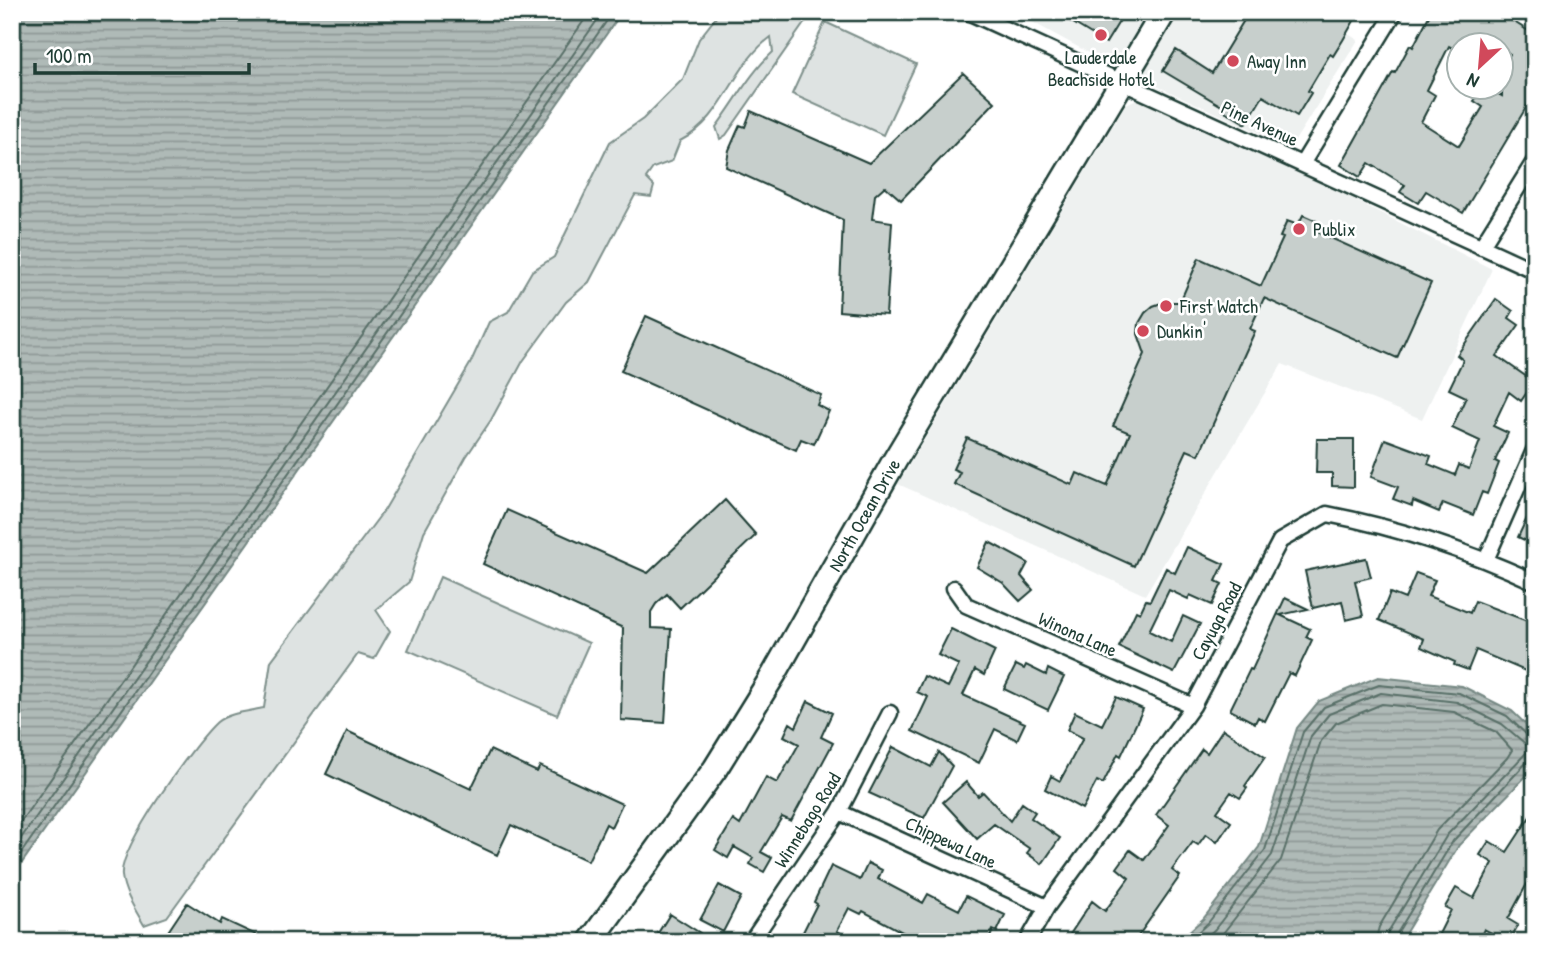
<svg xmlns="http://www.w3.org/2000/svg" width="1547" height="954" font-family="'Patrick Hand',sans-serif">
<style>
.built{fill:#eef1f0}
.green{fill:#dee3e2;stroke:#7e908b;stroke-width:2}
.water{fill:url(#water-rules);stroke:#758883;stroke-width:2}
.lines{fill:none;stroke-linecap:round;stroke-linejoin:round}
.shore{stroke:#596f68;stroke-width:2}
.building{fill:#c7cfcc;stroke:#1f3d34;stroke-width:2;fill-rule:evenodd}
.street-casing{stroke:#1f3d34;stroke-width:19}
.primary-casing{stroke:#1f3d34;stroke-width:28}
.street{stroke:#fff;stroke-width:14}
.primary{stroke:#fff;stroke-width:23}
.poi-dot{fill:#d1495b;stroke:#fff;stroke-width:2.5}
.labels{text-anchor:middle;stroke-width:5;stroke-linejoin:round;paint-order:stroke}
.poi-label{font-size:19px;fill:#1f3d34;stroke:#fff;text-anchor:start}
.street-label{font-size:19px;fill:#1f3d34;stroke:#fff}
</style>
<defs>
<pattern id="water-rules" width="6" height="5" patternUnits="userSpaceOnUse" patternTransform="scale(1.75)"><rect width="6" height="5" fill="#afbab7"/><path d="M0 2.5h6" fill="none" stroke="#8e9896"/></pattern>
</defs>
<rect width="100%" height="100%" fill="#fff"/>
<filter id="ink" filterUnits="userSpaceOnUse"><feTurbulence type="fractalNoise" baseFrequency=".0143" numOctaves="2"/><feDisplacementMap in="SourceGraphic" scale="14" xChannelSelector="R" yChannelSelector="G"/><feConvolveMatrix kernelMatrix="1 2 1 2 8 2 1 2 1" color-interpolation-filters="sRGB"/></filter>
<g filter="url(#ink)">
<path class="built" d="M1014,12H1312L1358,40L1291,147L1113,66Z
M1137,99L1305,175L1492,269L1422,419L1282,364L1145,595L898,484L1126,104Z"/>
<path class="green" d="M720,12H812L726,135L720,139L716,127C735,102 750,73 773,52L771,37C732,65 726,118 680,141L672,161L653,168L646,178L654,186L651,197L635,195L589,282L566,302L523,361L491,420L466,457L424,532L409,582L376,610L390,631L374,659L358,654L167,917L144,925C136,911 124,893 122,876C118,848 195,742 217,722C227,713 250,711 264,708L271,661L385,509L470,364L489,322L508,312L532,271L554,257L610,142L643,119L683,79L699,39Z
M825,22L916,64L883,135L792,94Z
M440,577L589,643L557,715L408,650Z"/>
<path class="water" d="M12,12H622L12,877Z
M1378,677L1462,686L1512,711L1535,733V750L1531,771L1459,845L1400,942H1177L1203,919L1259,847L1297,728L1319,701Z"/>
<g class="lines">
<path class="shore" d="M12,834L590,12
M12,851L603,12
M12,866L613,12
M1187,942L1208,923L1265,850L1303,732L1324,707L1379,685L1459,693L1507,716L1528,736L1535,738
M1201,942L1215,929L1272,855L1311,736L1329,714L1381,693L1457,702L1502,724L1528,746L1529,750L1447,835L1388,932L1386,942
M1216,942L1281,860L1321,741L1336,723L1382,704L1454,712L1496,732L1512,750L1507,758L1437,830L1379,927L1375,942
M1395,942L1396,935L1453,841L1527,762L1535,760"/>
</g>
<path class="building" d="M1055,12H1125L1106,43Z
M1249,12H1359L1343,40L1333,56L1330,54L1308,91L1311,93L1297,116L1263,96L1246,124L1223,110L1225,108L1163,71L1176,50L1212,73Z
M1431,12H1498L1535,35V104L1530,101L1463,213L1426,191L1418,203L1400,192L1405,185L1369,163L1360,177L1341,165L1393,72L1395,73L1410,45L1413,47ZM1473,36L1488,44L1489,42L1495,46H1502V49L1510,54L1502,68V96L1487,88H1483L1474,101L1483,107L1459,146L1421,122L1435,95L1427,90L1449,46L1460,52V46H1468Z
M963,73L995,102L901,200L885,186L875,195L872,219L892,222L886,315L839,311L843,220L726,167L729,150L740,125L745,127L751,111L869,163Z
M1303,215L1319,222L1315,231L1431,283L1397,358L1264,298L1250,329L1255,331L1199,455L1187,450L1134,566L954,484L960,472L953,469L967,438L1072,485L1077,473L1107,486L1130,433L1113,426L1145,354L1138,334L1139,323L1145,313L1153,306L1164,302H1180L1199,258L1261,286L1283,238L1280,237L1287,221L1298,225Z
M1496,299L1513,311L1509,318L1519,325L1497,356L1534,382L1521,401L1509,392L1493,426L1508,433L1495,461L1499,463L1487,494L1482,492L1473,515L1443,503L1439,512L1413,501L1412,506L1393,499L1398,487L1371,477L1385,439L1431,456L1428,464L1455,475L1459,465L1469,469L1480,441L1452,428L1466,397L1449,389L1463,360L1457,355Z
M646,316L821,395L817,405L829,411L814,444L801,439L796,450L621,371Z
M1317,439H1354V487L1332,486V473H1316Z
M725,500L756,535L680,608L667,594L656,604L651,612V628L671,629L665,723L621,720L623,628L483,564L507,510L648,573Z
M1535,501V545L1518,537Z
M989,542L1028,563L1021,576L1033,590L1020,601L1003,583L977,567Z
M1187,547L1224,564L1216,581L1222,584L1212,605L1190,595L1188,599L1169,590L1149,631L1171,642L1183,616L1200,624L1174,673L1119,647L1136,611L1140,613L1146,600L1150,601L1166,568L1175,573Z
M1366,558L1371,577L1355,581L1363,616L1346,620L1342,601L1313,608L1305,571Z
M1416,573L1435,580L1428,596L1470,613L1475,601L1535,624V661L1530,673L1476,650L1468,670L1454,665L1455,662L1421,647L1424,639L1379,620L1390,593L1405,599Z
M1285,598L1308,609L1280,615L1310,629L1306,637L1312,640L1295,676L1289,673L1265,721L1258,717L1255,723L1230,710L1250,669L1252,670Z
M951,629L995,651L984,675L975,670L963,695L1025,723L1017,740L995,729L979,763L912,731L928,697L917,692L924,676L948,687L959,665L938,655Z
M1016,665L1024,669L1026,665L1046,675L1048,669L1064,677L1048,710L1004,689Z
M1116,697L1143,709L1121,756L1118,754L1103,784L1097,781L1082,809L1045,789L1051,776L1060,781L1083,738L1067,730L1075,712L1102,725Z
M808,701L832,713L821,737L833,743L791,821L782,817L761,852L772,858L764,872L750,864L753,858L734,847L728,858L715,850L733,820L740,825L766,777L777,783L799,744L784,736L790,723L796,727Z
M1223,729L1265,757L1245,786L1247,788L1240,798L1231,792L1217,812L1231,822L1217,842L1206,834L1198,845L1193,842L1172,870L1180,876L1134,942H1065L1092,901L1105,911L1129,878L1117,868L1130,850L1144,860L1169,825L1156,815L1202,749L1207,753Z
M347,731L471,789L490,750L537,772L540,766L622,804L611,827L606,824L588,861L511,825L497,855L326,774Z
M893,747L931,767L939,752L952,766L924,818L869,793Z
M966,782L978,796L983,792L1010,821L1022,803L1035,812L1031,818L1060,838L1042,864L1027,853L1030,849L994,824L977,839L943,802Z
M1535,809V889L1527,884L1508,919L1518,925L1509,942L1484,929L1478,942H1435L1451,910L1445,907L1456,888L1474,898L1493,863L1480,855L1489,841L1507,852Z
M868,863L882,870L878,879L923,903L928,894L959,910L966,896L1005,915L997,932L993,930L988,942H921L863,911L861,914L849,908L837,931L858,942H808L800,938L817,904L814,902L831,866L860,880Z
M719,885L741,897L723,932L700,920Z
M187,903L220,924L222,919L271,942H161Z
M670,914L700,933L694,942H671L658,933Z"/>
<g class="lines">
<defs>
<path id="street" d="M968,12L1535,271
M1302,164L1395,12
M1481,247L1535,160
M1486,560L1535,448
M954,588L966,605L1193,706
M839,812L1047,907
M751,942L839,812L890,713
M1027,942L1047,907L1193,706L1280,541L1327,514C1399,528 1468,551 1535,582"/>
<g id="primary">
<path id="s1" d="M590,942L715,769L774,674L895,460L1164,12"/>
</g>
</defs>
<use href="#street" class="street-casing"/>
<use href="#primary" class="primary-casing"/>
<use href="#street" class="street"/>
<use href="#primary" class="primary"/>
</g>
</g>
<g class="poi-dot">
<circle cx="1101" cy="35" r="7"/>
<circle cx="1233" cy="61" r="7"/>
<circle cx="1299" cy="229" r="7"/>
<circle cx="1166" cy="306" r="7"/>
<circle cx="1143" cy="331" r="7"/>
</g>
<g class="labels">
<g class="poi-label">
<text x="1101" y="64" text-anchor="middle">Lauderdale<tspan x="1101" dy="22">Beachside Hotel</tspan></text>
<text x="1247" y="68">Away Inn</text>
<text x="1313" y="236">Publix</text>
<text x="1180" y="313">First Watch</text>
<text x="1157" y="338">Dunkin'</text>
</g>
<g class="street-label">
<text transform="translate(1260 123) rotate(25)" y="7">Pine Avenue</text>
<text dy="7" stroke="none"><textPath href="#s1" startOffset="508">North Ocean Drive</textPath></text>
<text transform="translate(1216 621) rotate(-62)" y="7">Cayuga Road</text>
<text transform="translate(1078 634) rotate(24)" y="7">Winona Lane</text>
<text transform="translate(807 820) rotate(-58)" y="7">Winnebago Road</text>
<text transform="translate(951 842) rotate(25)" y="7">Chippewa Lane</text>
</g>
</g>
<rect width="1547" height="954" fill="none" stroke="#fff" stroke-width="42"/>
<rect x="21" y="21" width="1505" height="912" fill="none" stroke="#1f3d34" stroke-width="2.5" filter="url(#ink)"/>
<g transform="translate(1480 66) rotate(206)"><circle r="33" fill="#ffffff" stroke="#a5b1ae" stroke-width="2"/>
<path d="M0-5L12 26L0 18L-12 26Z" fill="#d1495b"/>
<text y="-10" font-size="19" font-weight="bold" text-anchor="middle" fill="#1f3d34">N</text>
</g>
<path d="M35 63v10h214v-10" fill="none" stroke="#1f3d34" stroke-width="3.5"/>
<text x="46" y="63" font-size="21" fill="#1f3d34" stroke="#ffffff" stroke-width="5" paint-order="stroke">100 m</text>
</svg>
